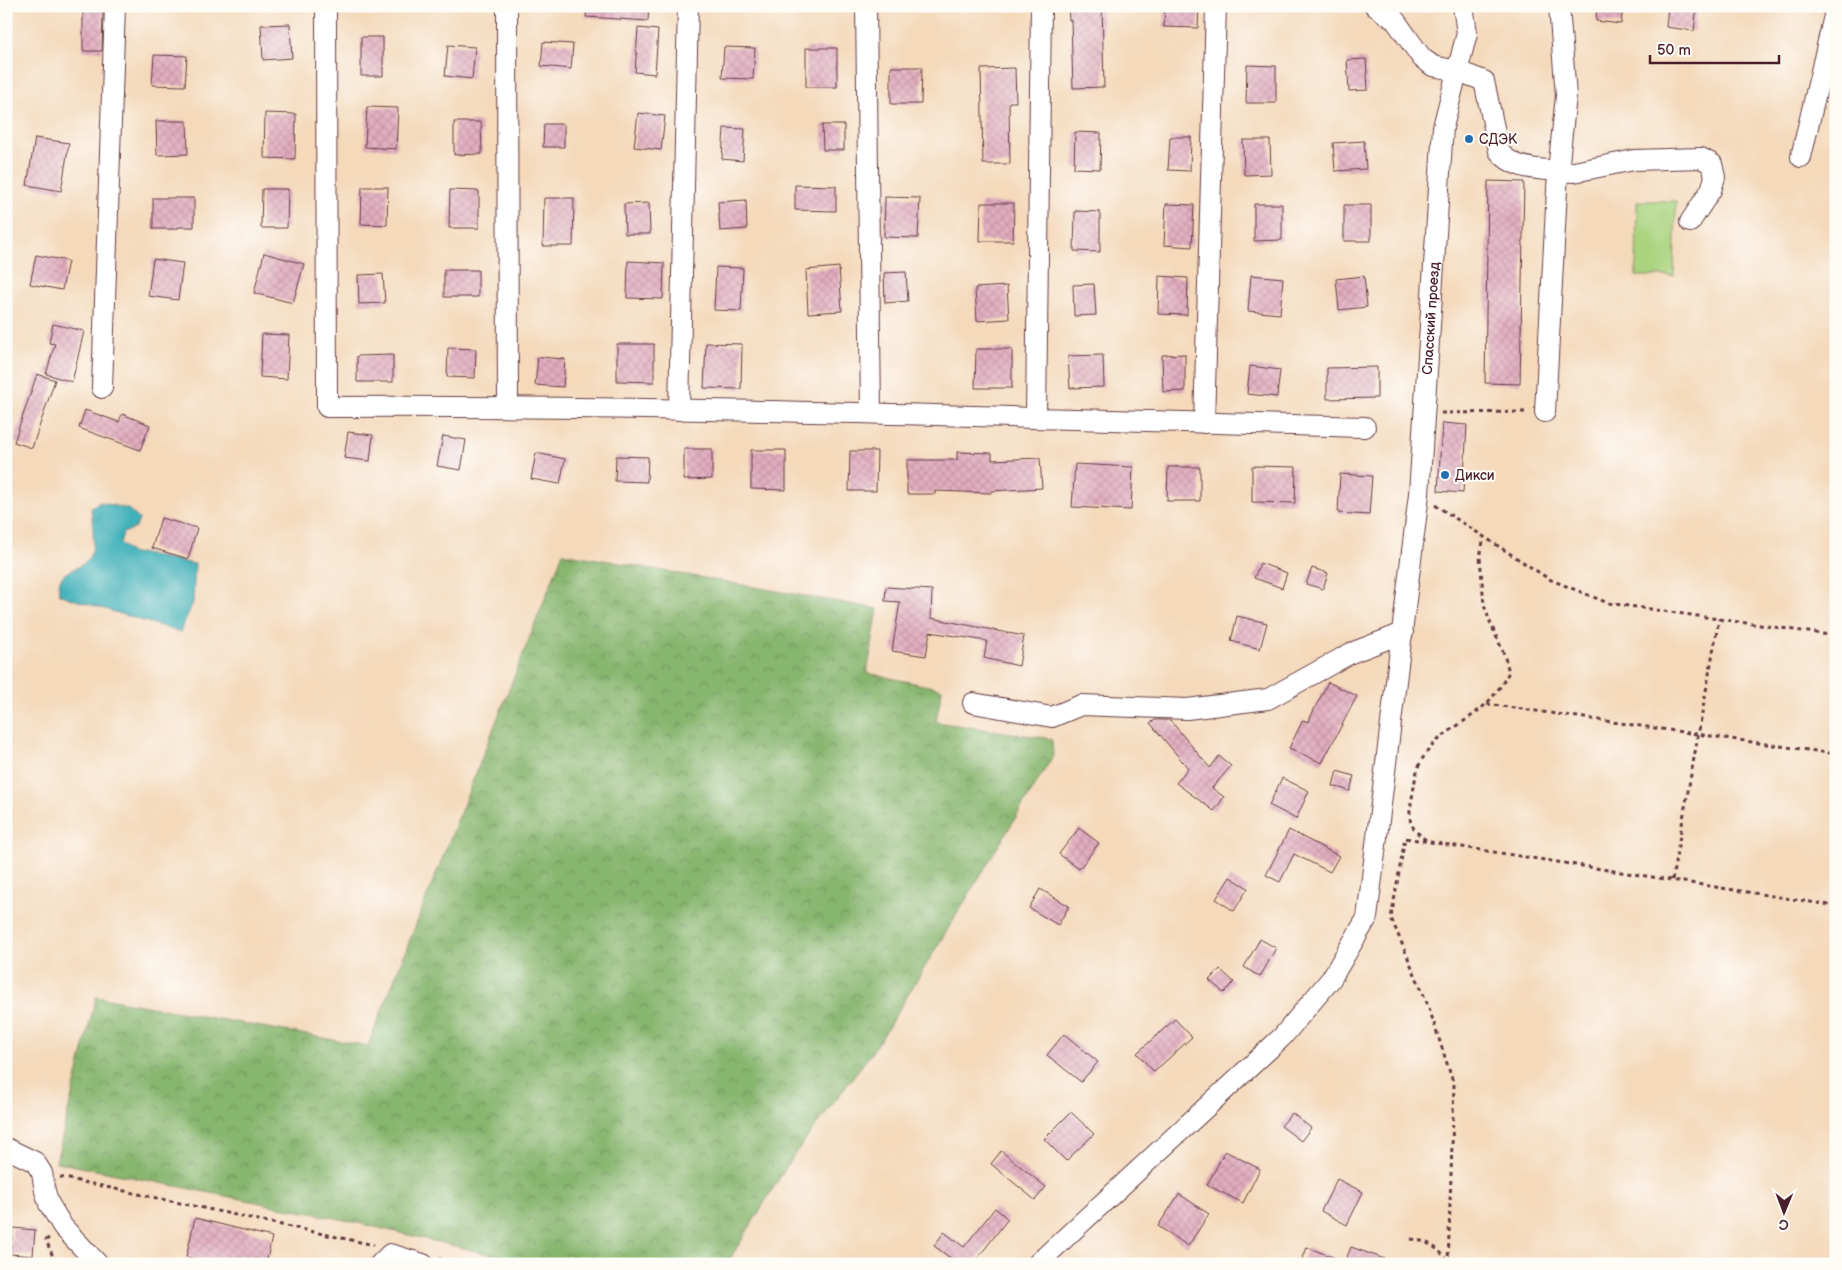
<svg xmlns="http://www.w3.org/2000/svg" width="1842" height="1270" font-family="'Balsamiq Sans',sans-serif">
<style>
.green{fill:#aad480;stroke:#7a7a56}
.forest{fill:url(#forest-crowns);stroke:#686a4c}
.water{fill:#3fb0b9;stroke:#446872}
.building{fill:url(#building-cross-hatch)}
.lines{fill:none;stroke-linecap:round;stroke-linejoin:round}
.minor-casing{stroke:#643b41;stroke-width:22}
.path{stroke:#643b41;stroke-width:3;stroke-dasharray:4 4;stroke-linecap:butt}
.minor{stroke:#fff;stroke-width:20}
.poi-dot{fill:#1f6fb2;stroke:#fdfcf7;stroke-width:2}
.labels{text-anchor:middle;stroke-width:4;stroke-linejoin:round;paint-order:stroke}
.poi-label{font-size:14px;fill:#4a1f2b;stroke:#fdfcf7;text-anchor:start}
.street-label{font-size:14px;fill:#4a1f2b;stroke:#fdfcf7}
</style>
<defs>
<pattern id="forest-crowns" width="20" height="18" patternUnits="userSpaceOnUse" patternTransform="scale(1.25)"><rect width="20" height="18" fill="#87b66e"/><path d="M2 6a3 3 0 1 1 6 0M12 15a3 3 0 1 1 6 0" fill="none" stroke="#70935b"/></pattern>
<pattern id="building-cross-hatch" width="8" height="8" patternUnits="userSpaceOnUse" patternTransform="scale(1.25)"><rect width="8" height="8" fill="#e1adbf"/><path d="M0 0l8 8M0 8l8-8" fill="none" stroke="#c394a4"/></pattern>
</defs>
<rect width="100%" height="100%" fill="#fdfcf7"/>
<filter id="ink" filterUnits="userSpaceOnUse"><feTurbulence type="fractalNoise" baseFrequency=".02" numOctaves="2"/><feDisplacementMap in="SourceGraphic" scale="10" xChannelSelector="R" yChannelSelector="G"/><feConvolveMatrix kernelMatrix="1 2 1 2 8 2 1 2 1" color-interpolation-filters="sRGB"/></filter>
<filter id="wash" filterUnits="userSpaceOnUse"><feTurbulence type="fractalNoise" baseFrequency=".0096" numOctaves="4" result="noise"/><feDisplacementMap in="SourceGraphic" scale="20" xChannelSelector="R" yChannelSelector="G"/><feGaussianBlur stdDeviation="1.12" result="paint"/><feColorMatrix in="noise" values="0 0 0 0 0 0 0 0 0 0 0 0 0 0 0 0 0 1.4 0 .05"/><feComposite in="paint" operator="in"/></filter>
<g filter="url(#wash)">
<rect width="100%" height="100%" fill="#f4d9bb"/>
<path class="green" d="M1637,201H1676L1674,276H1636Z"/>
<path class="forest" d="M563,553L878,609L867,673L942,689L936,722L1052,739L1053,756L878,1044L793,1156L727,1264H522L509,1259L350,1221L56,1162L96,997L368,1046Z"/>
<path class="water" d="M100,502L128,509L139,519L136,528L123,533L120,543L132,554L139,553L195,564L193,603L180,632L72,599L59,594C55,563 83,577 92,551C95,540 92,519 91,507Z"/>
<g id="blocks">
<path class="building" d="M587,6H649L648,21L586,17Z
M1068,6H1102L1104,87L1073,88L1071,20H1069Z
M1165,6H1199L1198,28L1164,27Z
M1597,6H1623L1621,24L1596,21Z
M1668,6H1697L1694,31L1666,27Z
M83,11H103L102,51H83Z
M290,24L292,58L263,60L261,25Z
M638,28L658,30L655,74L635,72Z
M361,37H383V76H361Z
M543,42L573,44L571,69L541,66Z
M448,45L475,47L472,79L445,76Z
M724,47L755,48L753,79L722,78Z
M806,48H837V87H806Z
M154,55L187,56L185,86L152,85Z
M1366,59L1368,90L1349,91L1347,60Z
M1247,65L1276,66V103H1246Z
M891,67H922L921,104H891Z
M1015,68L1016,102H1009L1010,164H983L981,69Z
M367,107L398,108L396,149L365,147Z
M265,113L296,114L295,159L264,158Z
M638,113L665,116L661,150L634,147Z
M156,121H187L188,154L157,155Z
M454,122H481L482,154L454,155Z
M544,124H564V147H543Z
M822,125H844V150H823Z
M724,128L745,129L743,161L722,159Z
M1075,132L1101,133L1100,169L1074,168Z
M1170,137H1191L1190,171L1168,170Z
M35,138L69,143L61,191L27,185Z
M1243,140H1270L1271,174L1244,175Z
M1364,141L1366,169L1335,171L1333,143Z
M1488,181L1524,182L1520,384L1485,383Z
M795,185L836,186V211L795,210Z
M362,187H388L387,225L361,224Z
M262,189H288L287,228H261Z
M450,190L479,191V228H449Z
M885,197L920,198L918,238L884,237Z
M153,198H194V227H178L177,229H153Z
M544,198H574L573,246H543Z
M746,200L747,229L720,231L718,202Z
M649,203L650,234H625L624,204Z
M981,203H1014L1013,241H980Z
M1166,204L1194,205L1192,247L1164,245Z
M1254,204H1282V240L1254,241Z
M1344,205H1371V241H1344Z
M1075,211L1100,212V252L1074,251Z
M264,253L304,264L293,303L254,293Z
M36,255L68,261L62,290L30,284Z
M153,259L183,263L178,300L148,296Z
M628,261L664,263L663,299L627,298Z
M716,267L743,268L741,311L714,310Z
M839,267L842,311L808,313L806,270Z
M444,270H478V297H444Z
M906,272L908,301L885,303L884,273Z
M383,274L385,303L359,304L358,275Z
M1251,275L1283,278L1280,314L1248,311Z
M1159,276L1188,278L1187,315L1158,314Z
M1364,276L1367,307L1339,310L1336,279Z
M1094,284L1096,315L1074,316L1073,285Z
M1007,286L1009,319L977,321L975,288Z
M53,324L84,331L72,382L46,374L55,344L49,343Z
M262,334L289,335L287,379L260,377Z
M706,343L742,344L741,389L704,388Z
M617,344H654V382L617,381Z
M448,348L476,349L475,378L447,377Z
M976,349H1012V388H975Z
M1185,354V391L1163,392L1162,355Z
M393,355V382H357V356Z
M1103,355L1104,387L1070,388L1068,356Z
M538,357L565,359L563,387L535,385Z
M1250,366L1280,370L1277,397L1247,394Z
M1377,367V398L1327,399V368Z
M37,374L55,380L32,448L14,442Z
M85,410L119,422L122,414L150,425L140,450L79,428Z
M1442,423L1467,425L1463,493L1438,491Z
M348,432L373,435L370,461L344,458Z
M443,436L466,440L461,470L437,466Z
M684,449H712V479L684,480Z
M751,450H786V490L751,489Z
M850,451H877L876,491H849Z
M957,452L992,453V460L1040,458L1042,488L991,491V493L935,491V494H907V460H957Z
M536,453L565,459L560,484L531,479Z
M616,456L648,457L647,482L615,481Z
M1075,464L1133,467L1131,510L1072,507Z
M1252,466L1296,467L1295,503L1252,502Z
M1168,467H1200V501H1167Z
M1340,474L1372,476L1369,515L1338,513Z
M161,518L197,528L188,559L152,548Z
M1260,563L1287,573L1282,588L1254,578Z
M1312,568L1328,573L1323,589L1306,584Z
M886,587L932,590L931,618L1024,636L1019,666L984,658L987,641L930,632L926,656L892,651L900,602L885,601Z
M1237,616L1267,623L1260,649L1231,641Z
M1328,682L1357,696L1322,763L1289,748L1303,720L1308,722Z
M1155,720H1170L1210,768L1219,756L1231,766L1212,788L1224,797L1214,811L1176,783L1188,768L1150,723Z
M1337,771L1354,776L1350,791L1333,786Z
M1282,778L1309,791L1296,819L1269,805Z
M1079,828L1099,843L1079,869L1059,854Z
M1289,830L1339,856L1330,872L1294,854L1280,882L1266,875Z
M1230,877L1248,888L1234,911L1216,899Z
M1040,889L1069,906L1058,925L1029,908Z
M1260,939L1276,948L1260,977L1244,967Z
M1220,969L1234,982L1224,993L1209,980Z
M1175,1019L1192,1037L1154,1072L1137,1053Z
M1064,1034L1098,1062L1081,1082L1047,1055Z
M1071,1112L1094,1134L1066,1161L1044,1139Z
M1292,1113L1311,1128L1301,1141L1281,1126Z
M1001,1151L1046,1187L1035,1200L991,1164Z
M1225,1151L1260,1169L1243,1203L1207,1185Z
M1337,1179L1363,1192L1347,1225L1321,1211Z
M1179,1194L1209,1214L1188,1246L1158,1226Z
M995,1208L1008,1219L973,1264H959L934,1246L944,1232L964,1247Z
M195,1218L272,1237L266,1264H216L186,1257Z
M13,1228L35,1230L33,1256L10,1254Z
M1307,1247L1345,1262L1351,1247L1393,1262V1264H1301Z"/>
</g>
</g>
<g filter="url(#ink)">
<use href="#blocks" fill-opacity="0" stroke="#643b41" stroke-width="1"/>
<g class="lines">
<defs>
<g id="minor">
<path d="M326,6L327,407C673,405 1019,418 1365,427"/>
<path d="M507,6L508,406"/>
<path d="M866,6L871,413"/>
<path d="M1375,6L1395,20L1422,58L1433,66L1458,71L1484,81L1499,151C1512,169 1537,169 1558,171L1545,412"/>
<path d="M1559,6L1566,96L1558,171L1574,172L1634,160L1701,158L1712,164L1715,177L1711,190L1690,222"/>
<path d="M1801,157L1836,7"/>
<path d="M102,388L115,6"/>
<path d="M679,410L688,6"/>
<path d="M1036,418L1041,6"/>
<path d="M1204,423L1216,6"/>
<path d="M973,703L1052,717L1081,705L1187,709L1268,699L1351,653L1403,633"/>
<path d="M6,1148L35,1162L42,1173L45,1191L49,1204L63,1227L98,1264"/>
<path d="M380,1264L390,1254L423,1264"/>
<path id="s1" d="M1037,1264L1282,1037L1331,979L1367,918L1419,494L1443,127L1467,33L1463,6"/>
</g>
</defs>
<use href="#minor" class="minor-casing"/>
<path class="path" d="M1441,413L1527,412
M1435,505L1549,579L1608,603L1836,636
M1487,704L1836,754
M1426,840C1408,826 1408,820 1412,798C1414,788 1415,777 1418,768C1430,736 1465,725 1487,703C1496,694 1503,683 1509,672L1504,654L1490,622L1484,605L1480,557L1484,536
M1672,880L1719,619
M60,1177L374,1245
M49,1238L46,1240L56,1264
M1411,1239C1428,1241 1439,1248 1448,1262
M439,1259L463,1264
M1448,1264L1454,1085L1428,1005L1391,918L1405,838L1836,906"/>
<use href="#minor" class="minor"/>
</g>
</g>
<g class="poi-dot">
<circle cx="1469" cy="139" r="5"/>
<circle cx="1445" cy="475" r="5"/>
</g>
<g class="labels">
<g class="poi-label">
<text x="1479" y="144">СДЭК</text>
<text x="1455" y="480">Дикси</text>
</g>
<g class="street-label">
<text dy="5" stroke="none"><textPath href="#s1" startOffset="1084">Спасский проезд</textPath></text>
</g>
</g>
<rect width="1842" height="1270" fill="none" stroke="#fdfcf7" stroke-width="25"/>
<g transform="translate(1784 1212) rotate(181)" stroke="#fdfcf7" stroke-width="4" paint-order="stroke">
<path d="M0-4L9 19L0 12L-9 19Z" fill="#4a1f2b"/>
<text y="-8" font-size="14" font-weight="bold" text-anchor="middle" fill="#4a1f2b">С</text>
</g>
<path d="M1650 55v8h129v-8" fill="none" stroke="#4a1f2b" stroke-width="2.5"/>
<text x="1657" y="55" font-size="15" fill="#4a1f2b" stroke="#fdfcf7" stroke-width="4" paint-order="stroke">50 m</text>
</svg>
